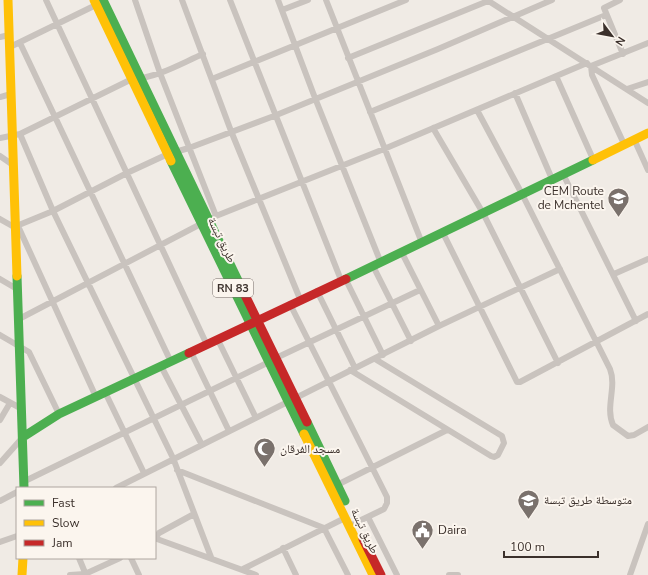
<svg xmlns="http://www.w3.org/2000/svg" width="648" height="575" font-family="'Nunito Sans','Noto Naskh Arabic',sans-serif">
<style>
.lines{fill:none;stroke-linecap:round;stroke-linejoin:round}
.street{stroke:#c9c3be;stroke-width:6}
.fast{stroke:#4caf50;stroke-width:9}
.slow{stroke:#ffc107;stroke-width:9}
.jam{stroke:#c62828;stroke-width:9}
.labels{text-anchor:middle;stroke-width:4;stroke-linejoin:round;paint-order:stroke}
.shield{fill:#fbf5ee;stroke:#756b66;stroke-width:1}
.shield-label{font-size:11px;font-weight:bold;fill:#3b302b}
.poi-label{font-size:12px;fill:#3b302b;stroke:#fbf5ee;text-anchor:start}
.street-label{font-size:12px;fill:#3b302b;stroke:#fbf5ee}
</style>
<rect width="100%" height="100%" fill="#f0ebe5"/>
<g class="lines">
<path class="street" d="M46,0L207,345
M135,0L160,73L216,216
M182,0L231,131L300,299
M230,0L341,280
M278,0L315,98L381,263
M326,0L422,243
M487,0L648,103
M620,0L604,8L623,54
M282,10L308,0
M0,37L9,35
M20,43L171,362
M10,47L98,4
M348,58L488,1
M556,76L593,159
M212,79L406,0
M627,89L648,82
M515,93L552,179
M0,97L11,94
M477,110L522,194L610,369C617,387 605,407 613,425L628,436L634,435L648,427
M370,112L606,15
M433,128L483,213L558,363
M20,134L53,211L173,458L211,557
M0,138L20,134L132,79C157,78 180,64 203,54
M634,139L648,170
M624,144L592,75L591,66L648,43
M0,156L13,165
M563,174L636,321
M0,219L14,227L53,211L127,173L168,154L189,148L274,116L438,49L552,0
M18,226L96,397
M443,233L517,382H520L648,314
M373,266L411,341
M614,274L648,259
M345,278L383,355
M0,279L17,289
M317,291L355,368
M290,304L387,497V503L384,509L355,523
M19,319L216,216L384,149L587,63
M439,326L560,269
M0,335L29,352L59,414
M218,340L256,418
M191,352L229,431
M276,358L420,290
M161,366L202,445
M350,370L491,456L494,457L498,455L504,443L502,436L375,359
M105,392L144,473
M0,397L22,409
M0,420L10,403
M0,463L23,437
M177,470L324,528L348,575
M23,482L269,362
M337,485L447,430
M116,488L439,326L402,253
M0,501L17,492
M194,514L159,533L156,537L157,539L256,575
M368,517L397,575
M0,542L17,536
M283,548L296,575
M79,558L86,575
M131,558L139,575
M243,569L345,518
M70,575L85,574L120,558
M449,575H458
M630,575L648,524"/>
<path class="fast" d="M103,0L244,293
M171,161L304,434
M17,276L24,488
M346,279L593,160
M307,422L345,501
M23,437L59,414L189,353"/>
<path class="slow" d="M8,0L17,276
M94,0L171,161
M593,160L648,133
M304,434L373,575
M22,575L23,558"/>
<path class="jam" d="M244,293L307,422
M189,353L346,279
M363,539L381,575"/>
</g>
<defs>
<symbol id="school-pin" viewBox="-11 -11 22 30"><path d="M0 17L-7.5 6A9.5 9.5 0 1 1 7.5 6Z" fill="#7a716c" stroke="#fbf5ee"/><path d="M0-5L7-2L0 1L-7-2ZM-4 1L0 2.5L4 1V4Q0 6-4 4Z" fill="#fff"/></symbol>
<symbol id="mosque-pin" viewBox="-11 -11 22 30"><path d="M0 17L-7.5 6A9.5 9.5 0 1 1 7.5 6Z" fill="#7a716c" stroke="#fbf5ee"/><path d="M3.5-4.9A6 6 0 1 0 3.5 4.9A5 5 0 1 1 3.5-4.9Z" fill="#fff"/></symbol>
<symbol id="civic-pin" viewBox="-11 -11 22 30"><path d="M0 17L-7.5 6A9.5 9.5 0 1 1 7.5 6Z" fill="#7a716c" stroke="#fbf5ee"/><path d="M-.6-6.5H3V-4.5H.6V-3L4-1V1h2V6H-6V1h2V-1L-.6-3ZM-1.2 2.5V6h2.4V2.5Z" fill="#fff"/></symbol>
</defs>
<g fill-rule="evenodd">
<use href="#school-pin" x="606" y="186" width="25" height="34"/>
<use href="#mosque-pin" x="252" y="436" width="25" height="34"/>
<use href="#school-pin" x="516" y="488" width="25" height="34"/>
<use href="#civic-pin" x="410" y="518" width="25" height="34"/>
</g>
<g class="labels">
<rect class="shield" x="213" y="279" width="40" height="18" rx="3"/>
<g class="shield-label">
<text x="233" y="292">RN 83</text>
</g>
<g class="poi-label">
<text x="604" y="195" text-anchor="end">CEM Route<tspan x="604" dy="14">de Mchentel</tspan></text>
<text x="280" y="453">مسجد الفرقان</text>
<text x="544" y="504">متوسطة طريق تبسة</text>
<text x="438" y="534">Daira</text>
</g>
<g class="street-label">
<text transform="translate(222 240) rotate(64)" y="4">طريق تبسة</text>
<text transform="translate(365 531) rotate(64)" y="4">طريق تبسة</text>
</g>
</g>
<rect x="16" y="487" width="140" height="72" fill="#fbf5ee" stroke="#aea6a0"/>
<rect x="24" y="500" width="20" height="6" fill="#4caf50" stroke="#aea6a0"/>
<text x="52" y="507" font-size="12" fill="#3b302b">Fast</text>
<rect x="24" y="520" width="20" height="6" fill="#ffc107" stroke="#aea6a0"/>
<text x="52" y="527" font-size="12" fill="#3b302b">Slow</text>
<rect x="24" y="540" width="20" height="6" fill="#c62828" stroke="#aea6a0"/>
<text x="52" y="547" font-size="12" fill="#3b302b">Jam</text>
<g transform="translate(612 36) rotate(122)" stroke="#fbf5ee" stroke-width="3" paint-order="stroke">
<path d="M0-3L7 15L0 10L-7 15Z" fill="#3b302b"/>
<text y="-6" font-size="11" font-weight="bold" text-anchor="middle" fill="#3b302b">N</text>
</g>
<path d="M504 551v6h94v-6" fill="none" stroke="#3b302b" stroke-width="2"/>
<text x="510" y="551" font-size="12" fill="#3b302b" stroke="#fbf5ee" stroke-width="3" paint-order="stroke">100 m</text>
</svg>
